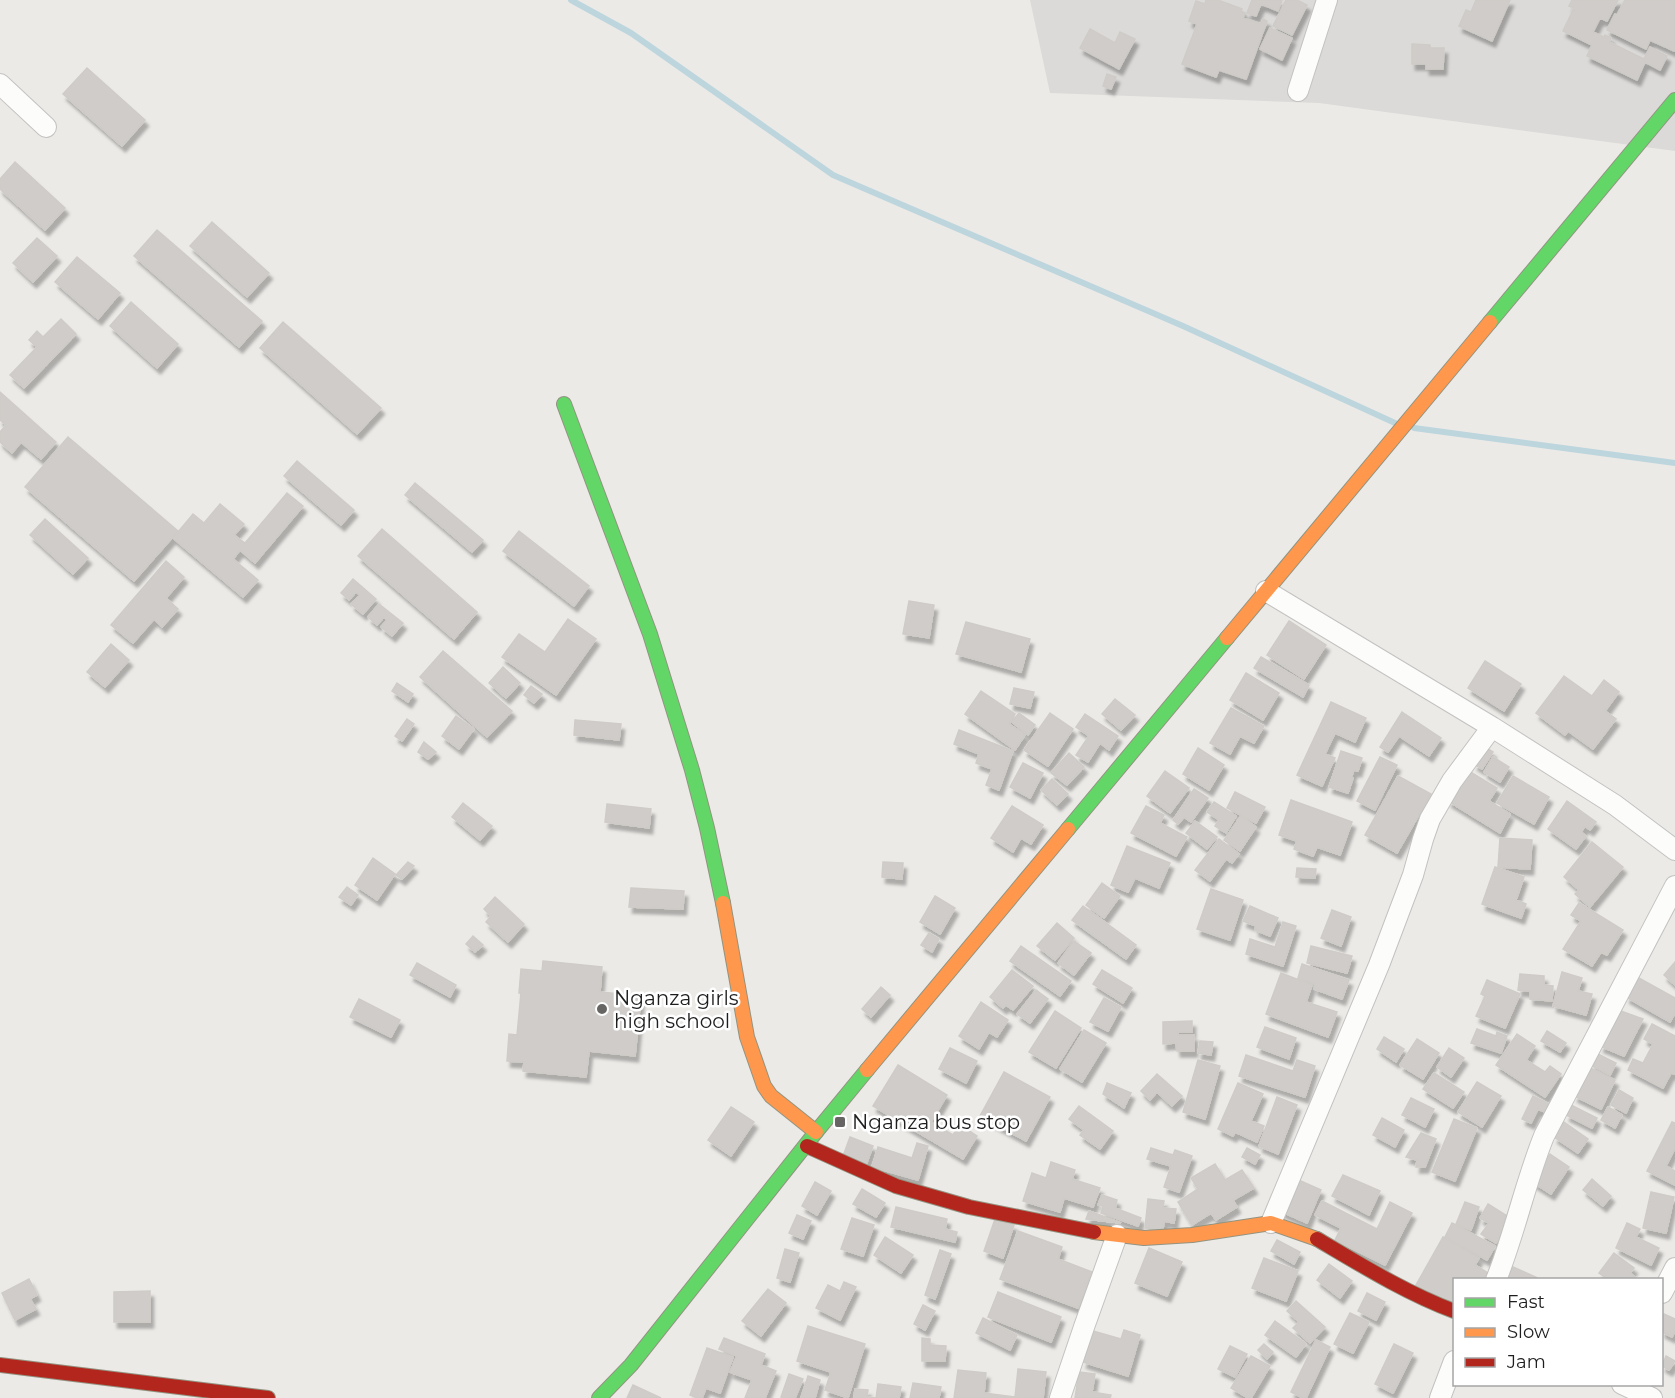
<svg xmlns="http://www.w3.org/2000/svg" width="1675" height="1398" font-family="Montserrat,sans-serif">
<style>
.residential{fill:#dbdad8}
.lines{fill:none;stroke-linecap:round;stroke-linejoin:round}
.stream{stroke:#bdd5dd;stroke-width:6}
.building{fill:#cfccca;stroke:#cfccc8;stroke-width:1.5;filter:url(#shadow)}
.street-casing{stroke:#c3c2c1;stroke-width:22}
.fast-casing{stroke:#929480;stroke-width:16}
.slow-casing{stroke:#929480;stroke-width:16}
.jam-casing{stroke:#929480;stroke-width:16}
.street{stroke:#fcfcfb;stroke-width:20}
.fast{stroke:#63d668;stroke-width:14}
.slow{stroke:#ff974d;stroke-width:14}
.jam{stroke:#b3261e;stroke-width:14}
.poi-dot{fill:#666564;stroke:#fff;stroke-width:2}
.labels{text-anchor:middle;stroke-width:5;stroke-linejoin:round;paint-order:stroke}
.poi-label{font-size:20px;fill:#1e1e1e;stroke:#fff;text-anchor:start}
</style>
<defs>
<filter id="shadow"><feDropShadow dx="3.5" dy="6" stdDeviation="1.5" flood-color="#0004"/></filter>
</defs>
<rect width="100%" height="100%" fill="#eceae7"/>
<path class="residential" d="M1030,0H1675V151L1319,103L1050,93Z"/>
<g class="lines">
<path class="stream" d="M571,0L631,33L833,175L1183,326L1395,423
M1414,428L1675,463"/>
</g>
<path class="building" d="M1206,0H1218L1242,9L1241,11L1245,13L1243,18L1261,24L1263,19L1267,21L1246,79L1219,70L1216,77L1182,64L1197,24L1189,21L1196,1L1205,4Z
M1252,0H1282L1278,11L1261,4L1256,16L1247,13Z
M1286,0H1297L1307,5L1292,35L1273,26Z
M1476,0H1510L1492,41L1459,26L1466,10L1471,12Z
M1572,0H1618L1607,21L1600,18L1593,32L1604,37L1605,35L1611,38L1609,42L1644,59L1650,47L1667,56L1660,70L1645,62L1637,80L1587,56L1592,45L1563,31L1574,8L1569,6Z
M1625,0H1675V48L1674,51L1650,40L1646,49L1607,30L1615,14L1617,15Z
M1270,28L1292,38L1282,60L1260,49Z
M1090,29L1115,43L1120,32L1135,39L1119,69L1080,48Z
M1412,44L1430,45V48H1444L1443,69H1426V64H1412Z
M87,68L145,120L122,146L63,94Z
M1107,74L1116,77L1111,89L1103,86Z
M15,162L65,208L45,230L0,189V179Z
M212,222L269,273L247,297L190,246Z
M157,230L262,321L239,347L134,256Z
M37,238L57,256L33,282L13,263Z
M77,257L120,293L98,319L55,282Z
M131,302L178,344L157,368L110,326Z
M61,319L76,334L24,388L10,375L37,347L29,340L37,331L43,337Z
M283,322L381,408L357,434L260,348Z
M0,392L56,442L41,459L21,442L12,453L0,442V432L6,425L0,420Z
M68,437L178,531L134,581L25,487Z
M297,461L354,510L341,525L284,476Z
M415,483L483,540L472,552L405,495Z
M287,493L303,506L255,563L240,550L233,559L258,580L243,597L173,538L193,514L204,523L220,504L244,524L234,535L245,543Z
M45,519L88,558L73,574L30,535Z
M382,529L477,612L454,639L358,556Z
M519,531L589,586L574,606L503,551Z
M166,561L184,577L166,598L178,609L162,627L154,619L133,643L111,625Z
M353,579L376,599L363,614L351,604L360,595L356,592L349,600L341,593Z
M909,601L934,605L929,638L903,634Z
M379,604L403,623L392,636L381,627L387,620L384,617L377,625L368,617Z
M568,619L596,639L556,695L502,657L519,634L545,652Z
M1289,621L1326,645L1304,679L1267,655Z
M966,622L1030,639L1021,672L956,654Z
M111,644L129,660L105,687L87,672Z
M443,651L512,711L487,737L420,677Z
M1261,657L1309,685L1303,697L1254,668Z
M1485,661L1521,684L1504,711L1468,688Z
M503,667L520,683L506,698L489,683Z
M1246,673L1279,693L1263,720L1230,700Z
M1564,676L1592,696L1604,680L1619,692L1605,711L1616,719L1593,749L1568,731L1565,735L1536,713Z
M397,683L413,694L408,702L392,691Z
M531,686L542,694L534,703L524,695Z
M1014,688L1034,692L1030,708L1010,704Z
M981,691L1015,714L1009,724L1025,735L1015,750L965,714Z
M1115,699L1135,715L1121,730L1102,714Z
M1331,702L1366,718L1355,742L1335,733L1325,754L1335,758L1322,786L1297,775Z
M1231,708L1264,726L1254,743L1240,736L1230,754L1210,743Z
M1402,712L1441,738L1429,756L1399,736L1388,752L1380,747Z
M1019,713L1035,725L1028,735L1012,722Z
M1050,713L1073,729L1048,766L1024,750Z
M1085,714L1118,736L1109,750L1100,743L1088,762L1076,755L1089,736L1076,727Z
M456,716L474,729L459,749L442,736Z
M407,719L414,724L402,741L395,736Z
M575,720L621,724L619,740L574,735Z
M959,730L1013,751L999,790L986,785L992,769L976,763L979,754L954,744Z
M424,742L436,752L428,759L418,752Z
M1485,747L1493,752L1482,769L1474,764Z
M1198,748L1224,765L1209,790L1183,774Z
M1341,751L1362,758L1358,771L1354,770L1351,778H1353L1348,793L1329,787Z
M1069,753L1084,767L1067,785L1051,773Z
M1380,757L1397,765L1375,810L1357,801Z
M1493,757L1509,767L1500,782L1484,772Z
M1023,763L1043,773L1030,798L1010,787Z
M1467,770L1497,788L1489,801L1510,814L1500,833L1448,801Z
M1165,771L1189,788L1170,813L1147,796Z
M1398,776L1431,794L1397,853L1365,835Z
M1513,776L1549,797L1534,824L1497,803Z
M1052,779L1068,794L1057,805L1041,790Z
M1194,789L1208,798L1191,822L1184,817L1178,824L1173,820Z
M1235,792L1265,807L1256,823L1227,808Z
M1291,800L1352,822L1340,855L1317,847L1313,856L1294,849L1297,841L1279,835Z
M1567,801L1596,822L1590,830L1585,826L1581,832L1586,836L1576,849L1548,829Z
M1214,802L1236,816L1226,833L1215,826L1219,820L1207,812Z
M463,803L492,826L480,840L452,817Z
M607,804L651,809L649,828L605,822Z
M1012,806L1043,825L1031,844L1021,838L1013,852L991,838Z
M1146,806L1164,815L1160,823L1187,837L1176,856L1131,833Z
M1241,816L1256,827L1240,851L1224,840Z
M1195,821L1217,837L1207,849L1186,833Z
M1500,838L1532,840L1530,869L1498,867Z
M1219,839L1239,854L1232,863L1226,859L1210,881L1195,870Z
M1592,842L1623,867L1590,907L1575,894L1579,890L1564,877Z
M1127,846L1170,863L1159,888L1135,878L1128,892L1111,885Z
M373,858L395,874L377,900L355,885Z
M408,862L414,866L402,879L396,875Z
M883,862L903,863L902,879L882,877Z
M1495,867L1524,877L1516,900L1526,904L1521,918L1482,904Z
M1297,868L1316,869L1315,878L1296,877Z
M1102,883L1120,896L1104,918L1086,905Z
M347,887L358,895L351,905L339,897Z
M631,888L684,891L683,909L629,907Z
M1211,889L1243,900L1230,940L1197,929Z
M935,896L955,908L940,934L920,922Z
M495,897L524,924L508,942L486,922L491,916L484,909Z
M1579,903L1623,930L1607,955L1601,952L1592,966L1563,949L1581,921L1571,915Z
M1083,906L1136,945L1126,959L1072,920Z
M1250,906L1278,918L1270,936L1255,930L1256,926L1243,921Z
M1332,910L1351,917L1341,946L1321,938Z
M1283,922L1296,926L1283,966L1246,954L1250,939L1275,947Z
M1057,923L1074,938L1055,960L1037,946Z
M929,933L939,939L932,952L921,945Z
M473,936L483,945L475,952L466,944Z
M1074,941L1091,953L1074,975L1058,963Z
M1021,946L1071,981L1060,996L1010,961Z
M1311,946L1352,956L1347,973L1307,963Z
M543,961L602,967L600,992L641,996L635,1056L589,1051L586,1077L523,1071L524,1062L507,1061L509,1034L517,1035L521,993H519L521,969L542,971Z
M1675,962V985L1664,975Z
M417,963L456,985L450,997L410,975Z
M1302,964L1349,980L1342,999L1314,989L1315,984L1298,978Z
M1012,970L1033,986L1013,1010L1006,1005L1003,1008L990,997Z
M1102,970L1132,988L1123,1003L1093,984Z
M1562,972L1582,978L1578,991L1592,994L1586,1015L1553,1006Z
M1281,973L1312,985L1306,1002L1337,1012L1328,1037L1266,1014Z
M1520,974L1544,976V985L1553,986L1552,1001L1530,999V991L1518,990Z
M1637,977L1675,998V1013L1670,1022L1626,997Z
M1487,980L1520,994L1505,1028L1476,1016L1485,996L1481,994Z
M881,987L890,995L871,1017L862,1009Z
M1036,990L1048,999L1030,1023L1017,1014Z
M1104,998L1121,1007L1108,1031L1090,1022Z
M359,999L400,1020L391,1037L350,1017Z
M981,1002L1008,1020L997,1037L989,1032L979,1049L959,1036Z
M1618,1010L1643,1019L1624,1056L1600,1046Z
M1055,1011L1081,1028L1056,1068L1029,1052Z
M1192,1021V1032H1178V1035H1194V1051H1177L1176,1043L1163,1044V1022Z
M1652,1024L1675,1036V1074L1671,1073L1663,1088L1628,1070L1633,1059L1643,1063L1653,1044L1644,1039Z
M1265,1027L1296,1038L1289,1059L1257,1047Z
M1477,1029L1496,1036L1497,1032L1507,1036L1501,1053L1471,1043Z
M1084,1030L1106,1043L1082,1082L1060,1069Z
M1547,1031L1566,1043L1560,1052L1541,1041Z
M1517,1034L1535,1046L1526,1060L1545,1072L1550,1066L1561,1074L1545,1097L1496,1065Z
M1384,1037L1404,1049L1396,1062L1377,1049Z
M1417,1039L1439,1053L1423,1079L1400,1065Z
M1200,1041L1213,1042L1211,1055L1198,1053Z
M950,1048L977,1061L966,1083L939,1069Z
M1449,1048L1464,1058L1451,1077L1437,1067Z
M1596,1053L1616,1063L1610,1075L1590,1065Z
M1246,1055L1293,1071L1297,1060L1315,1066L1305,1097L1239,1076Z
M1198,1060L1220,1066L1205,1119L1183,1112Z
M898,1065L947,1095L931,1122L953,1135L959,1124L977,1136L963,1159L873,1106Z
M1588,1067L1615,1080L1601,1109L1574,1096Z
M1004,1072L1050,1097L1026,1141L980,1116Z
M1434,1073L1464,1092L1453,1108L1423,1089Z
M1157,1074L1182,1096L1172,1106L1157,1092L1150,1100L1141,1091Z
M1477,1082L1501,1096L1482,1127L1458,1112Z
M1107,1083L1131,1093L1124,1108L1103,1094Z
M1238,1083L1263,1094L1251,1121L1264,1126L1257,1142L1235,1132L1233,1136L1218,1129Z
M1619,1090L1633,1098L1626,1113L1611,1105Z
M1533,1096L1551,1105L1547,1113L1538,1109L1531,1123L1522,1119Z
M1277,1097L1297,1105L1278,1154L1259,1146Z
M1411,1098L1434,1109L1425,1127L1402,1115Z
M1571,1105L1597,1118L1592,1128L1566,1115Z
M1079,1106L1113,1131L1100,1149L1080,1135L1084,1130L1069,1119Z
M731,1107L754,1122L731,1156L708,1140Z
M1608,1107L1622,1115L1615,1128L1601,1120Z
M1382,1118L1404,1130L1395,1147L1373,1135Z
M1454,1119L1477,1128L1455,1181L1432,1172Z
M1564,1122L1588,1139L1578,1153L1554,1137Z
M1672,1122L1675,1123V1148L1666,1166L1675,1171V1185L1647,1171Z
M1421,1133L1436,1139L1425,1167H1416L1417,1160L1406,1157Z
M850,1137L873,1146L866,1165L843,1156Z
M917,1143L928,1146L918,1180L872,1167L878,1147L912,1158Z
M1151,1148L1173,1155L1175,1150L1192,1156L1179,1192L1164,1187L1171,1166L1147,1159Z
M1247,1148L1260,1155L1255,1164L1242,1157Z
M1550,1154L1569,1167L1551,1194L1532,1182Z
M1051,1162L1075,1170L1072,1179L1100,1188L1093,1207L1064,1198L1060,1212L1023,1201L1032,1173L1046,1178Z
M1215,1164L1225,1180L1242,1170L1254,1188L1233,1200L1237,1207L1216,1220L1211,1213L1192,1225L1178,1202L1198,1189L1191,1178Z
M1343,1175L1380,1191L1369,1215L1332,1196Z
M1294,1178L1321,1190L1307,1223L1280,1211Z
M1592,1179L1611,1196L1603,1206L1583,1190Z
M815,1182L831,1191L817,1215L802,1206Z
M862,1189L885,1203L876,1217L853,1204Z
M1651,1192L1674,1197L1666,1233L1643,1228Z
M1102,1195L1117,1200L1115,1208L1141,1218L1138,1226L1101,1213L1103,1206L1098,1205Z
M1148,1199L1164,1201L1163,1208L1176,1209L1174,1223L1164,1221L1163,1230L1145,1228Z
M1322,1201L1377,1229L1390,1202L1412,1213L1385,1265L1335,1240L1341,1228L1315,1215Z
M1465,1202L1479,1207L1471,1230L1456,1224Z
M1488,1204L1512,1219L1496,1243L1481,1234L1489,1223L1480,1218Z
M896,1207L947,1219L945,1229L957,1232L955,1242L891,1227Z
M1089,1211L1121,1223L1086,1219Z
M797,1215L811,1221L803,1239L789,1233Z
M852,1218L874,1225L863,1256L841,1249Z
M995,1219L1014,1225L1003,1258L984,1251Z
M1452,1223L1495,1246L1487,1260L1445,1237Z
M1627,1223L1640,1229L1636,1237L1659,1248L1651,1265L1616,1248Z
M1018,1231L1062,1247L1058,1259L1092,1272L1078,1308L1000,1279Z
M885,1237L913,1255L901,1273L874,1255Z
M1443,1237L1479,1258L1475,1265L1488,1273L1484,1280H1454V1306L1416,1285Z
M1277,1240L1300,1252L1294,1264L1271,1251Z
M1149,1248L1182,1262L1167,1296L1135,1283Z
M785,1249L799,1253L790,1282L777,1278Z
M940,1250L951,1254L935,1299L925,1295Z
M1614,1253L1634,1268L1630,1273L1639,1280H1609L1599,1273Z
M1264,1258L1298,1271L1286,1301L1252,1288Z
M1329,1264L1352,1281L1340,1298L1317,1280Z
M1513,1267L1538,1278L1537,1280H1507Z
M29,1279L37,1295L30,1299L36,1309L15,1320L2,1293Z
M844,1282L856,1287L840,1320L816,1308L828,1285L840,1291Z
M768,1289L786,1303L761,1336L742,1321Z
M150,1291V1322H114V1292Z
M998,1292L1061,1317L1051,1342L988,1317Z
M1367,1293L1385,1302L1376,1320L1358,1311Z
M1296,1301L1325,1327L1310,1343L1293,1328L1299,1322L1287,1311Z
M923,1305L935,1311L925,1330L914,1324Z
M1350,1313L1369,1322L1353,1353L1334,1344Z
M1664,1314L1675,1319V1331L1672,1337L1662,1332V1319Z
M983,1318L1017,1335L1010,1350L976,1333Z
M1275,1321L1306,1344L1296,1357L1265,1335Z
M808,1326L865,1344L848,1398L825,1390L831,1372L797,1361Z
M1124,1330L1140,1335L1128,1376L1083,1362L1093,1331L1121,1339Z
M724,1338L765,1354L761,1365L776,1371L765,1398H745L752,1380L730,1372L737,1356L719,1349Z
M922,1338L930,1339V1345L946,1346L945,1361H922Z
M1316,1340L1330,1347L1306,1398H1303L1291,1392Z
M1264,1344L1273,1352L1267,1359L1258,1350Z
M1394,1344L1413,1353L1393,1393L1375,1384Z
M1230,1346L1247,1354L1235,1377L1218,1369Z
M707,1348L733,1357L720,1393L706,1388L702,1398H698L690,1395Z
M1251,1356L1270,1366L1251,1398H1248L1231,1388Z
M1666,1356L1675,1361L1669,1370L1662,1366Z
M1018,1369L1046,1372L1043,1398H954L958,1370L986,1373L984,1393L1015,1397Z
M1079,1372L1095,1374L1092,1392L1111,1395L1110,1398H1075Z
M789,1374L803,1379L795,1398H783L781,1397Z
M808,1376L820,1380L815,1398H801Z
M913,1383L941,1387L939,1398H910Z
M878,1384L901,1387L899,1398H854L855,1389L868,1390L867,1397L876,1398Z
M633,1385L661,1398H627Z"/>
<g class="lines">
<defs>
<path id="street" d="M0,84L46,127
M1298,91L1327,0
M1266,591L1492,727L1615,805L1675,850
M1271,1223L1379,965L1413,875L1423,839L1430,819L1452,781L1492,727
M1496,1280C1515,1233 1525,1183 1544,1136L1675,886
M1662,1293L1675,1268
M1622,1384L1652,1398
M1060,1398L1084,1327L1117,1235
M1440,1398L1454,1361"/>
<path id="fast" d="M1490,322L1675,100
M564,404L650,634L692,770L707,828L723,903
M1068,829L1227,638
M599,1398L631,1365L816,1132L867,1070"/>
<path id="slow" d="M1227,638L1490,322
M723,903L747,1037L764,1086L771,1096L816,1132
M867,1070L1068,829
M1094,1232L1144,1238L1192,1235L1271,1223L1317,1239"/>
<path id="jam" d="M807,1146L896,1186L969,1207L1094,1232
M1317,1239C1361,1265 1406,1293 1454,1311
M0,1365L268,1398"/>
</defs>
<use href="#street" class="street-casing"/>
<use href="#fast" class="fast-casing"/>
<use href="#slow" class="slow-casing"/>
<use href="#jam" class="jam-casing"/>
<use href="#street" class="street"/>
<use href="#fast" class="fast"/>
<use href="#slow" class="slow"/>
<use href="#jam" class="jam"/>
</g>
<g class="poi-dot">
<circle cx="602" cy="1009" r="6"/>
<rect x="834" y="1116" width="12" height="12" rx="3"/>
</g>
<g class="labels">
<g class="poi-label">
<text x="614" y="1005">Nganza girls<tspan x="614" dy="23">high school</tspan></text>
<text x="852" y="1129">Nganza bus stop</text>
</g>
</g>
<rect x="1453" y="1278" width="210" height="108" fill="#ffffff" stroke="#a5a5a5" stroke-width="1.5"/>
<rect x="1465" y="1298" width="30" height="9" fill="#63d668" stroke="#a5a5a5" stroke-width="1.5"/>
<text x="1507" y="1308" font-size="18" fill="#1e1e1e">Fast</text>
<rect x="1465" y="1328" width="30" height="9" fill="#ff974d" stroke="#a5a5a5" stroke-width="1.5"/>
<text x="1507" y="1338" font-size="18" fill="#1e1e1e">Slow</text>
<rect x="1465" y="1358" width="30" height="9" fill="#b3261e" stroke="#a5a5a5" stroke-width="1.5"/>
<text x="1507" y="1368" font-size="18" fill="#1e1e1e">Jam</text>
</svg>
